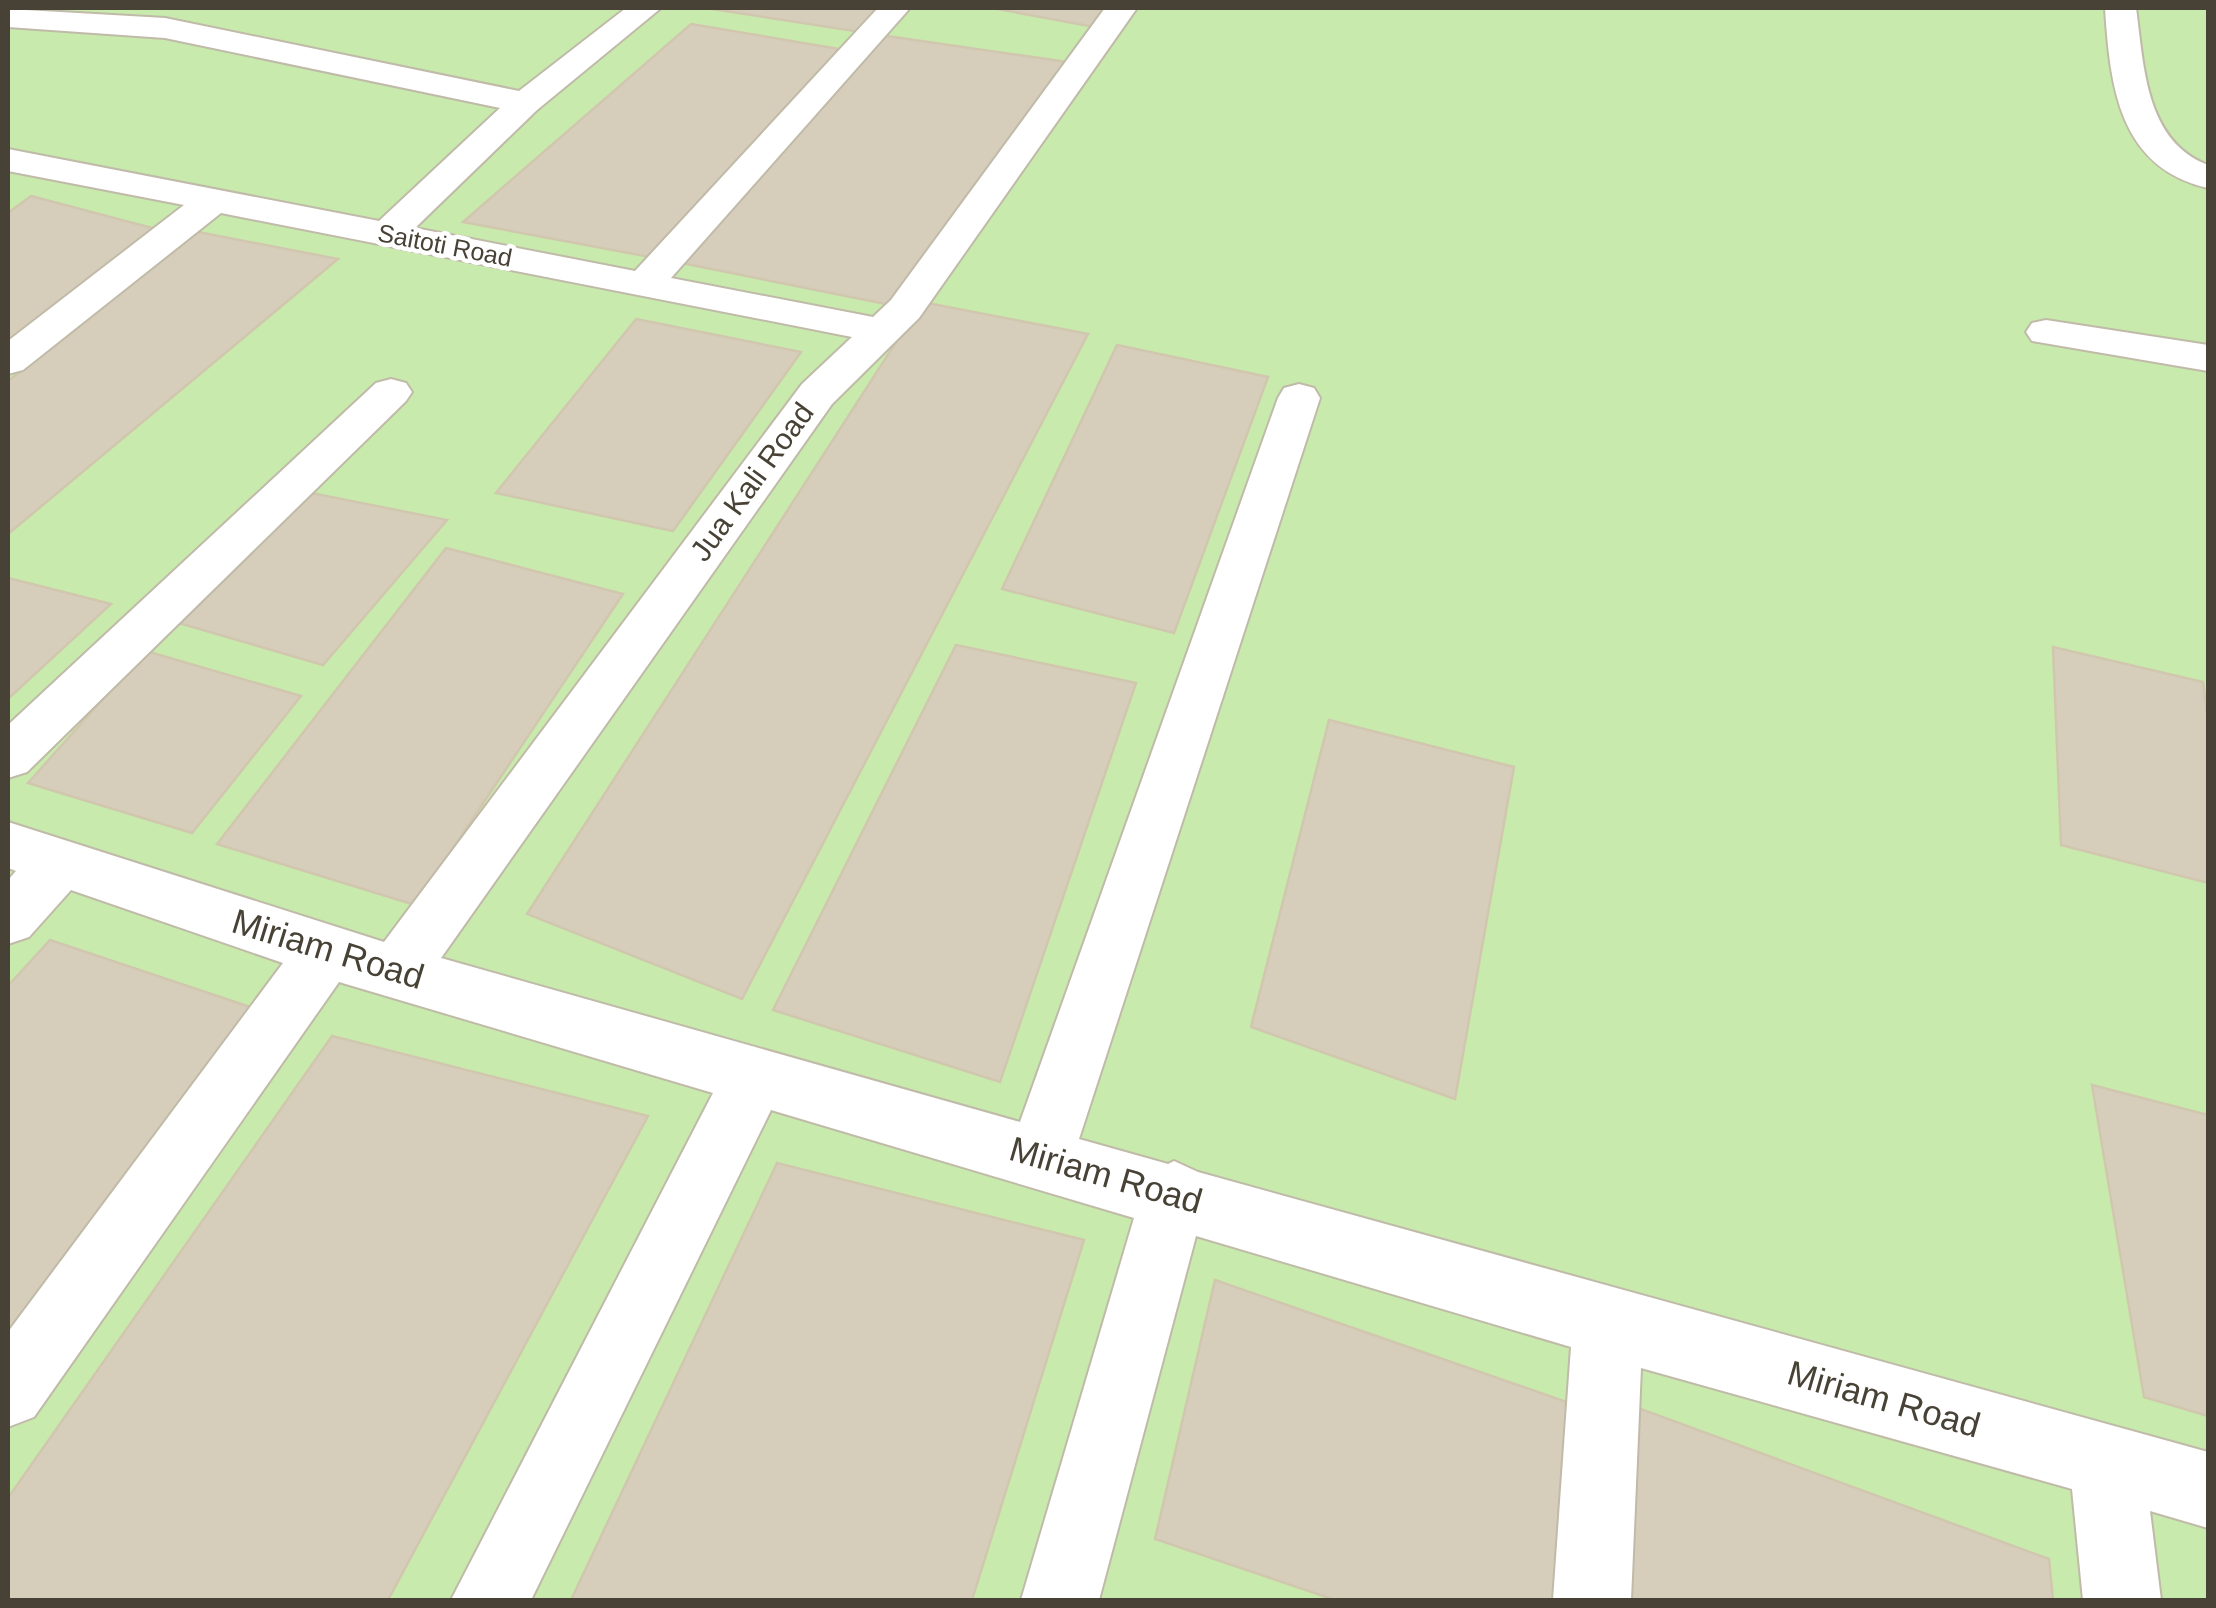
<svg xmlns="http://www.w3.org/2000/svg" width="2216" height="1608" font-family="Helvetica,sans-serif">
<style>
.green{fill:#c8eaad}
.building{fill:#d6cebb;stroke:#d1c7ae;stroke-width:2.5}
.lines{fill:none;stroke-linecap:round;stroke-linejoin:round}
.minor-casing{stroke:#c0baa8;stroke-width:4}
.minor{fill:#fff;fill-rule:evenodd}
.labels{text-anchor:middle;stroke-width:9;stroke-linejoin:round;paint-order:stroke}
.far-street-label{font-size:25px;fill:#474235;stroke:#fff}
.street-label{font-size:30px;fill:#474235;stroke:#fff}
.near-street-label{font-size:35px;fill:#474235;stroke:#fff}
</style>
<rect width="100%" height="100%" fill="#f4f1e6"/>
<path class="green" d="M8,8H2208V1600H8Z"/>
<path class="building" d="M706,8H903L880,35Z
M992,8H1109L1094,27Z
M691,24L863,53L666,260L463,222Z
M880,35L1067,62L896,306L666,260Z
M31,196L160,230L8,350V213Z
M198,232L338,259L8,534V381Z
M922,302L1088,334L742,999L527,914Z
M636,319L801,352L673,531L496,493Z
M1117,345L1268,377L1174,633L1002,589Z
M296,490L447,520L323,665L172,621Z
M446,548L623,594L415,905L217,844Z
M8,578L111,604L8,699Z
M956,645L1136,683L1000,1082L773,1010Z
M2053,647L2203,682L2208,721V883L2061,845Z
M146,651L301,696L192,833L28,783Z
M1329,720L1514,767L1455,1099L1251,1027Z
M50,940L250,1007L8,1331V986Z
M332,1036L648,1116L388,1600H8V1498Z
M2092,1085L2208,1115V1416L2144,1397Z
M777,1163L1084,1240L972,1600H571Z
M1215,1280L1584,1408L1571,1600H1335L1155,1539Z
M1627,1404L2049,1559L2053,1600H1615Z"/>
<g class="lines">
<defs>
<path id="minor" d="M626,8H661L537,110L415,228L635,271L878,8H910L671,278L873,317L891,300L1105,8H1137L919,318L832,404L441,958L1020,1122L1278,398L1284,388L1299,384L1314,388L1320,398L1079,1139L1168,1164L1174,1161L1198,1172L2208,1452V1528L2150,1511L2161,1600H2083L2072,1489L1641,1368L1631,1600H1553L1571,1347L1196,1236L1099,1600H1021L1134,1218L771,1110L531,1600H451L713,1093L339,982L34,1417L8,1427V1332L283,963L71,890L29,937L8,944V880L16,871L8,868V822L384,942L802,384L852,337L221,213L23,370L8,374V341L184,205L8,171V149L379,221L500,108L165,38L8,27V9L165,18L519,91Z
M2105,8H2136C2144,66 2145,141 2208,165V188C2119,168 2110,86 2105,8Z
M2046,320L2208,345V371L2032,341L2026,332L2032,323Z
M391,379L406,383L412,392L406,401L27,772L8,778V725L376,383Z"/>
</defs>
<use href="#minor" class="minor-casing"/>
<use href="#minor" class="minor"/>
</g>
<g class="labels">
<g class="far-street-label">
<text transform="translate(445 245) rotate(11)" y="9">Saitoti Road</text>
</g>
<g class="street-label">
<text transform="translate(752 482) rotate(-54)" y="10">Jua Kali Road</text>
</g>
<g class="near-street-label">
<text transform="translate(328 949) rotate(17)" y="12">Miriam Road</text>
<text transform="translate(1106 1175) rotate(16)" y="12">Miriam Road</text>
<text transform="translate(1884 1399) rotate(16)" y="12">Miriam Road</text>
</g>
</g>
<rect width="2216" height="1608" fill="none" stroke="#474235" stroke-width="20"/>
</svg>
